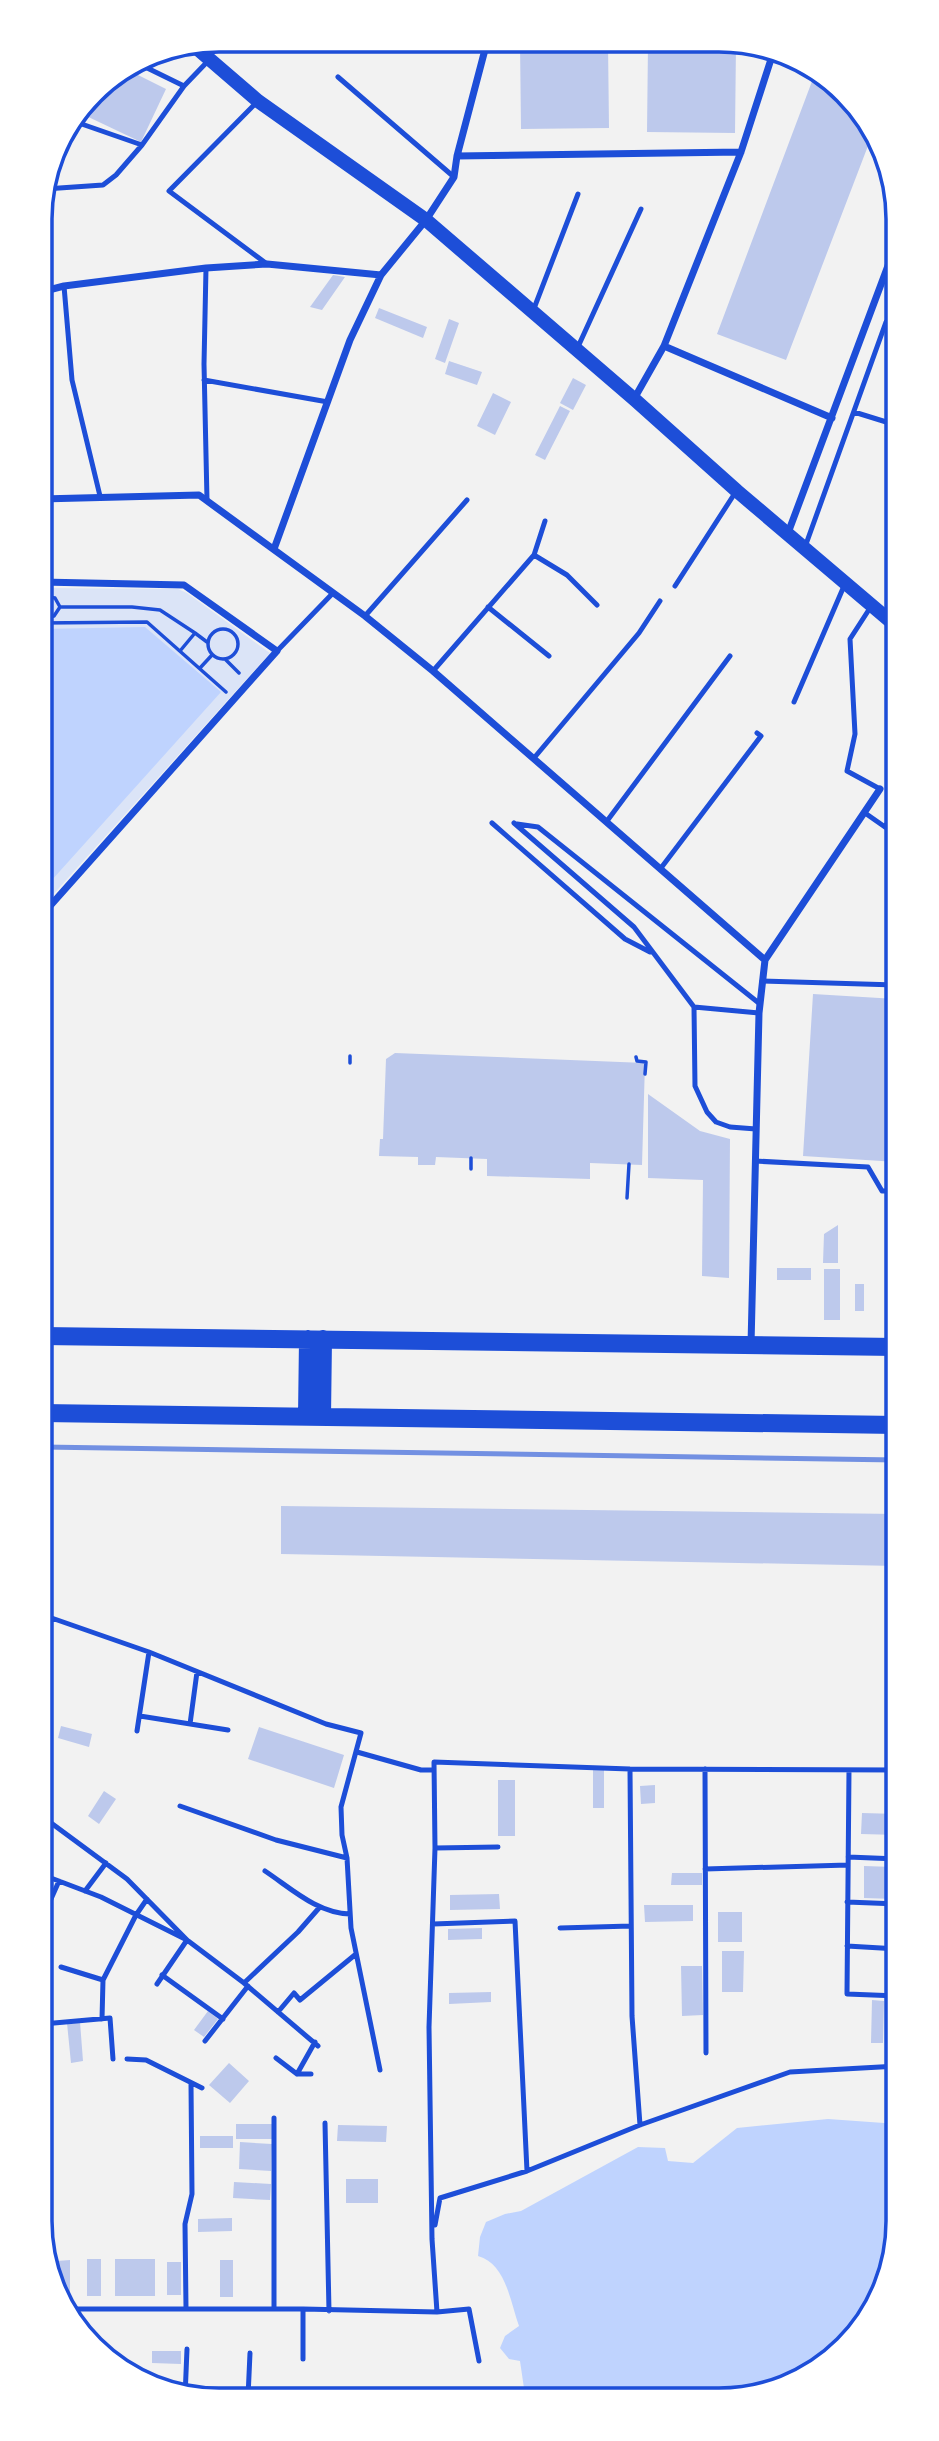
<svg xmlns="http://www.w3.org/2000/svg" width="939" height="2441" font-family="'DejaVu Sans',sans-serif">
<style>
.green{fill:#dbe4f7}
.water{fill:#bfd3fe}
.building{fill:#bdc9ec}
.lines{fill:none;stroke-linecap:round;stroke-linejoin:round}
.path{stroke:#1d4ed8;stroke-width:3.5}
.service{stroke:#1d4ed8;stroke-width:5}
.minor{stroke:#1d4ed8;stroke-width:7}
.secondary{stroke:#1d4ed8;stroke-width:14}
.primary{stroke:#1d4ed8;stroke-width:18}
.rail{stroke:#7290e2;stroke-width:5}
.rim{fill:none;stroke:#1d4ed8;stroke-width:3.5}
</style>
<rect width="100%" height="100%" fill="#f2f2f2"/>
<path class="green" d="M41,588L178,589L187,593L270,653L42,907Z"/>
<path class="water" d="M145,627L221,692L42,891L41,629Z
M828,2119L898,2124V2233L885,2290L855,2339L810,2377L755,2397H523L525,2395L520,2361L509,2359L500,2348L505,2336L519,2326C510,2301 506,2264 478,2256L480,2237L486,2222L505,2214L521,2211L638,2147L665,2148L668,2161L693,2163L737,2128Z"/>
<path class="building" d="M520,42L608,43L609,128L521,129Z
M648,44H736L735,133L647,132Z
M126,69L166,89L141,142L80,113L101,85Z
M814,76L846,92L871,138L786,360L717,334Z
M333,275L345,277L322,310L310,307Z
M379,308L427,327L423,338L375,318Z
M449,319L459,323L445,363L435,359Z
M449,361L482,372L477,385L445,374Z
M573,378L586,385L573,410L560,403Z
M493,393L511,402L495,435L477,426Z
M560,406L570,411L545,460L535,455Z
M813,994L896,999L897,1162L803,1156Z
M395,1053L645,1063L642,1165L590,1163V1179L487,1176V1159L436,1157L435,1165H418V1157L379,1156L380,1139H383L386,1059Z
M648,1094L700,1131L730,1139L729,1278L702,1276L703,1180L648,1178Z
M838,1225V1263H823L824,1234Z
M777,1268H811V1280H777Z
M824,1269H840V1320H824Z
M855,1284H864V1311H855Z
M281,1506L897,1514V1566L281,1554Z
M61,1726L92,1734L89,1747L58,1738Z
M259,1727L344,1755L334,1788L248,1759Z
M593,1768H604V1808H593Z
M498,1780H515V1836H498Z
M655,1785V1803L641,1804L640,1786Z
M104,1791L116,1799L99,1824L88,1816Z
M862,1813L898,1814V1835L861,1834Z
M864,1866L894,1867V1899L864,1898Z
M672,1873H702V1885H671Z
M499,1894L500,1909L450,1910V1895Z
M644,1905H693V1921L645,1922Z
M718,1912H742V1942H718Z
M482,1928V1939L448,1940V1929Z
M722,1951H744L743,1992H722Z
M681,1966H702L703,2015L682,2016Z
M491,1992V2002L449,2004V1993Z
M872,2000L884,2001L883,2043H871Z
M208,2011L218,2019L204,2037L194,2030Z
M80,2022L83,2061L71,2063L67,2023Z
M229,2063L249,2081L230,2103L209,2085Z
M236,2124H272V2139H236Z
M338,2125L387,2126L386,2142L337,2141Z
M200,2136H233V2148H200Z
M240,2142L272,2144L271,2171L239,2169Z
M346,2179H378V2203H346Z
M234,2182L271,2184L270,2200L233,2198Z
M232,2218V2231L198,2232V2219Z
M87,2259H101V2296H87Z
M115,2259H155V2296H115Z
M70,2260V2298H66L57,2281V2261Z
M220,2260H233V2297H220Z
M167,2262H181V2295H167Z
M152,2351H181V2364L152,2363Z"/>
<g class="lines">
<path class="path" d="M41,603L49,597L55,598L60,607L54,616L49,617L41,612
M60,607H132L160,610L195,633
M41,623L147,622L226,692
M208 644a15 15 0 1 1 30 0a15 15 0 1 1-30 0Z
M180,651L195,633L207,642
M226,660L239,673
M200,668L212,655
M636,1057L637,1061L646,1062L645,1074
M350,1063V1056
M471,1158V1169
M627,1198L629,1164"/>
<path class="service" d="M137,63L184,86
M338,77L454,177
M256,103L169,191L267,264
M73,121L142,145
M45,189L103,185L116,175L142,145L184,86L208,61
M206,268L204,364L207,500
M64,286L72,380L100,496
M533,311L578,194
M577,349L641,209
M204,380L328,402
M854,412L896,425
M805,547L886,322L895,320
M534,555L567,575L597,605
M675,586L735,493
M488,607L549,656
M870,608L850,639L855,734L847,771L880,789
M365,616L467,500
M277,651L333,593
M433,671L534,555L545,521
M794,702L844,586
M534,758L639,633L660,601
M865,813L885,827L896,808
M607,821L730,656
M492,823L625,939L650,952
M514,823L634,927L694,1007L695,1086L707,1112L716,1122L730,1127L756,1129
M517,824L538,827L760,1004
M661,868L761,736L757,733
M762,981L896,985
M694,1007L759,1013
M755,1161L868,1167L882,1191H897
M43,1615L149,1652L326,1724L361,1733L341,1807L342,1835L347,1858L351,1928L380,2070
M43,1656L51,1618
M140,1716L228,1730
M190,1724L197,1672
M137,1731L149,1652
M357,1752L421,1770H434
M630,1769L632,2016L640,2125
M705,1769L706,2053
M849,1770L847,1994L898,1996
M180,1806L276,1840L347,1858
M43,1817L127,1879L187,1940L244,1983L318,2046
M435,1848L498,1847
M848,1857L898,1859
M705,1869L848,1865
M265,1871C292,1889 317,1913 350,1914
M43,1875L101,1897L187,1940L157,1984
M85,1891L106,1863
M847,1902L898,1904
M43,1917L59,1881
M433,1924L515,1921L527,2171
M560,1928L631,1926
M847,1946L898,1949
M61,1967L103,1980
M162,1975L223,2019
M244,1983L298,1932L319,1908
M278,2012L294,1993L300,2000L356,1954
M102,2019L103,1980L136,1915L147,1899
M43,2024L110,2018L113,2059
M205,2041L248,1986
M276,2058L297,2074L315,2042
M127,2059L146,2060L202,2088
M297,2074H311
M274,2118V2309
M325,2123L329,2311
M435,2225L440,2198L527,2171L640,2125L790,2072L898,2066
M186,2308L185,2224L192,2194L191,2084
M72,2309H303L437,2312L432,2239L429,2027L435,1848L434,1762L630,1769L898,1770
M303,2309V2359
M437,2312L469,2309L479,2361
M185,2397L187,2349
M248,2397L250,2353"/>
<path class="minor" d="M457,156L741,152
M41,292L64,286L206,268L267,264L381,275
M664,346L832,418
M634,399L664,346L741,152L773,53
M41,499L199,495L365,616L433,671L765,960
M788,533L895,247
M274,549L350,340L381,275L426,220L454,177L457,156L487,42
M41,582L184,585L277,651L42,915
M751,1345L759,1013L765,960L880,789"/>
<path class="secondary" d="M193,45L258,101L426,220L634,399L737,491L896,626"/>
<path class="primary" d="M42,1336L897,1347
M42,1413L897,1425
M307,1416L308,1339
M322,1417L323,1339"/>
<path class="rail" d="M43,1447L897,1460"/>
</g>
<path d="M0 0H939V2441H0ZM219 52H719A167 167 0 0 1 886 219V2221A167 167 0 0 1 719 2388H219A167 167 0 0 1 52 2221V219A167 167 0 0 1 219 52Z" fill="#fff" fill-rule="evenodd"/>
<path class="rim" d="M219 52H719A167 167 0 0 1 886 219V2221A167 167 0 0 1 719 2388H219A167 167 0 0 1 52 2221V219A167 167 0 0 1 219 52Z"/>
</svg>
